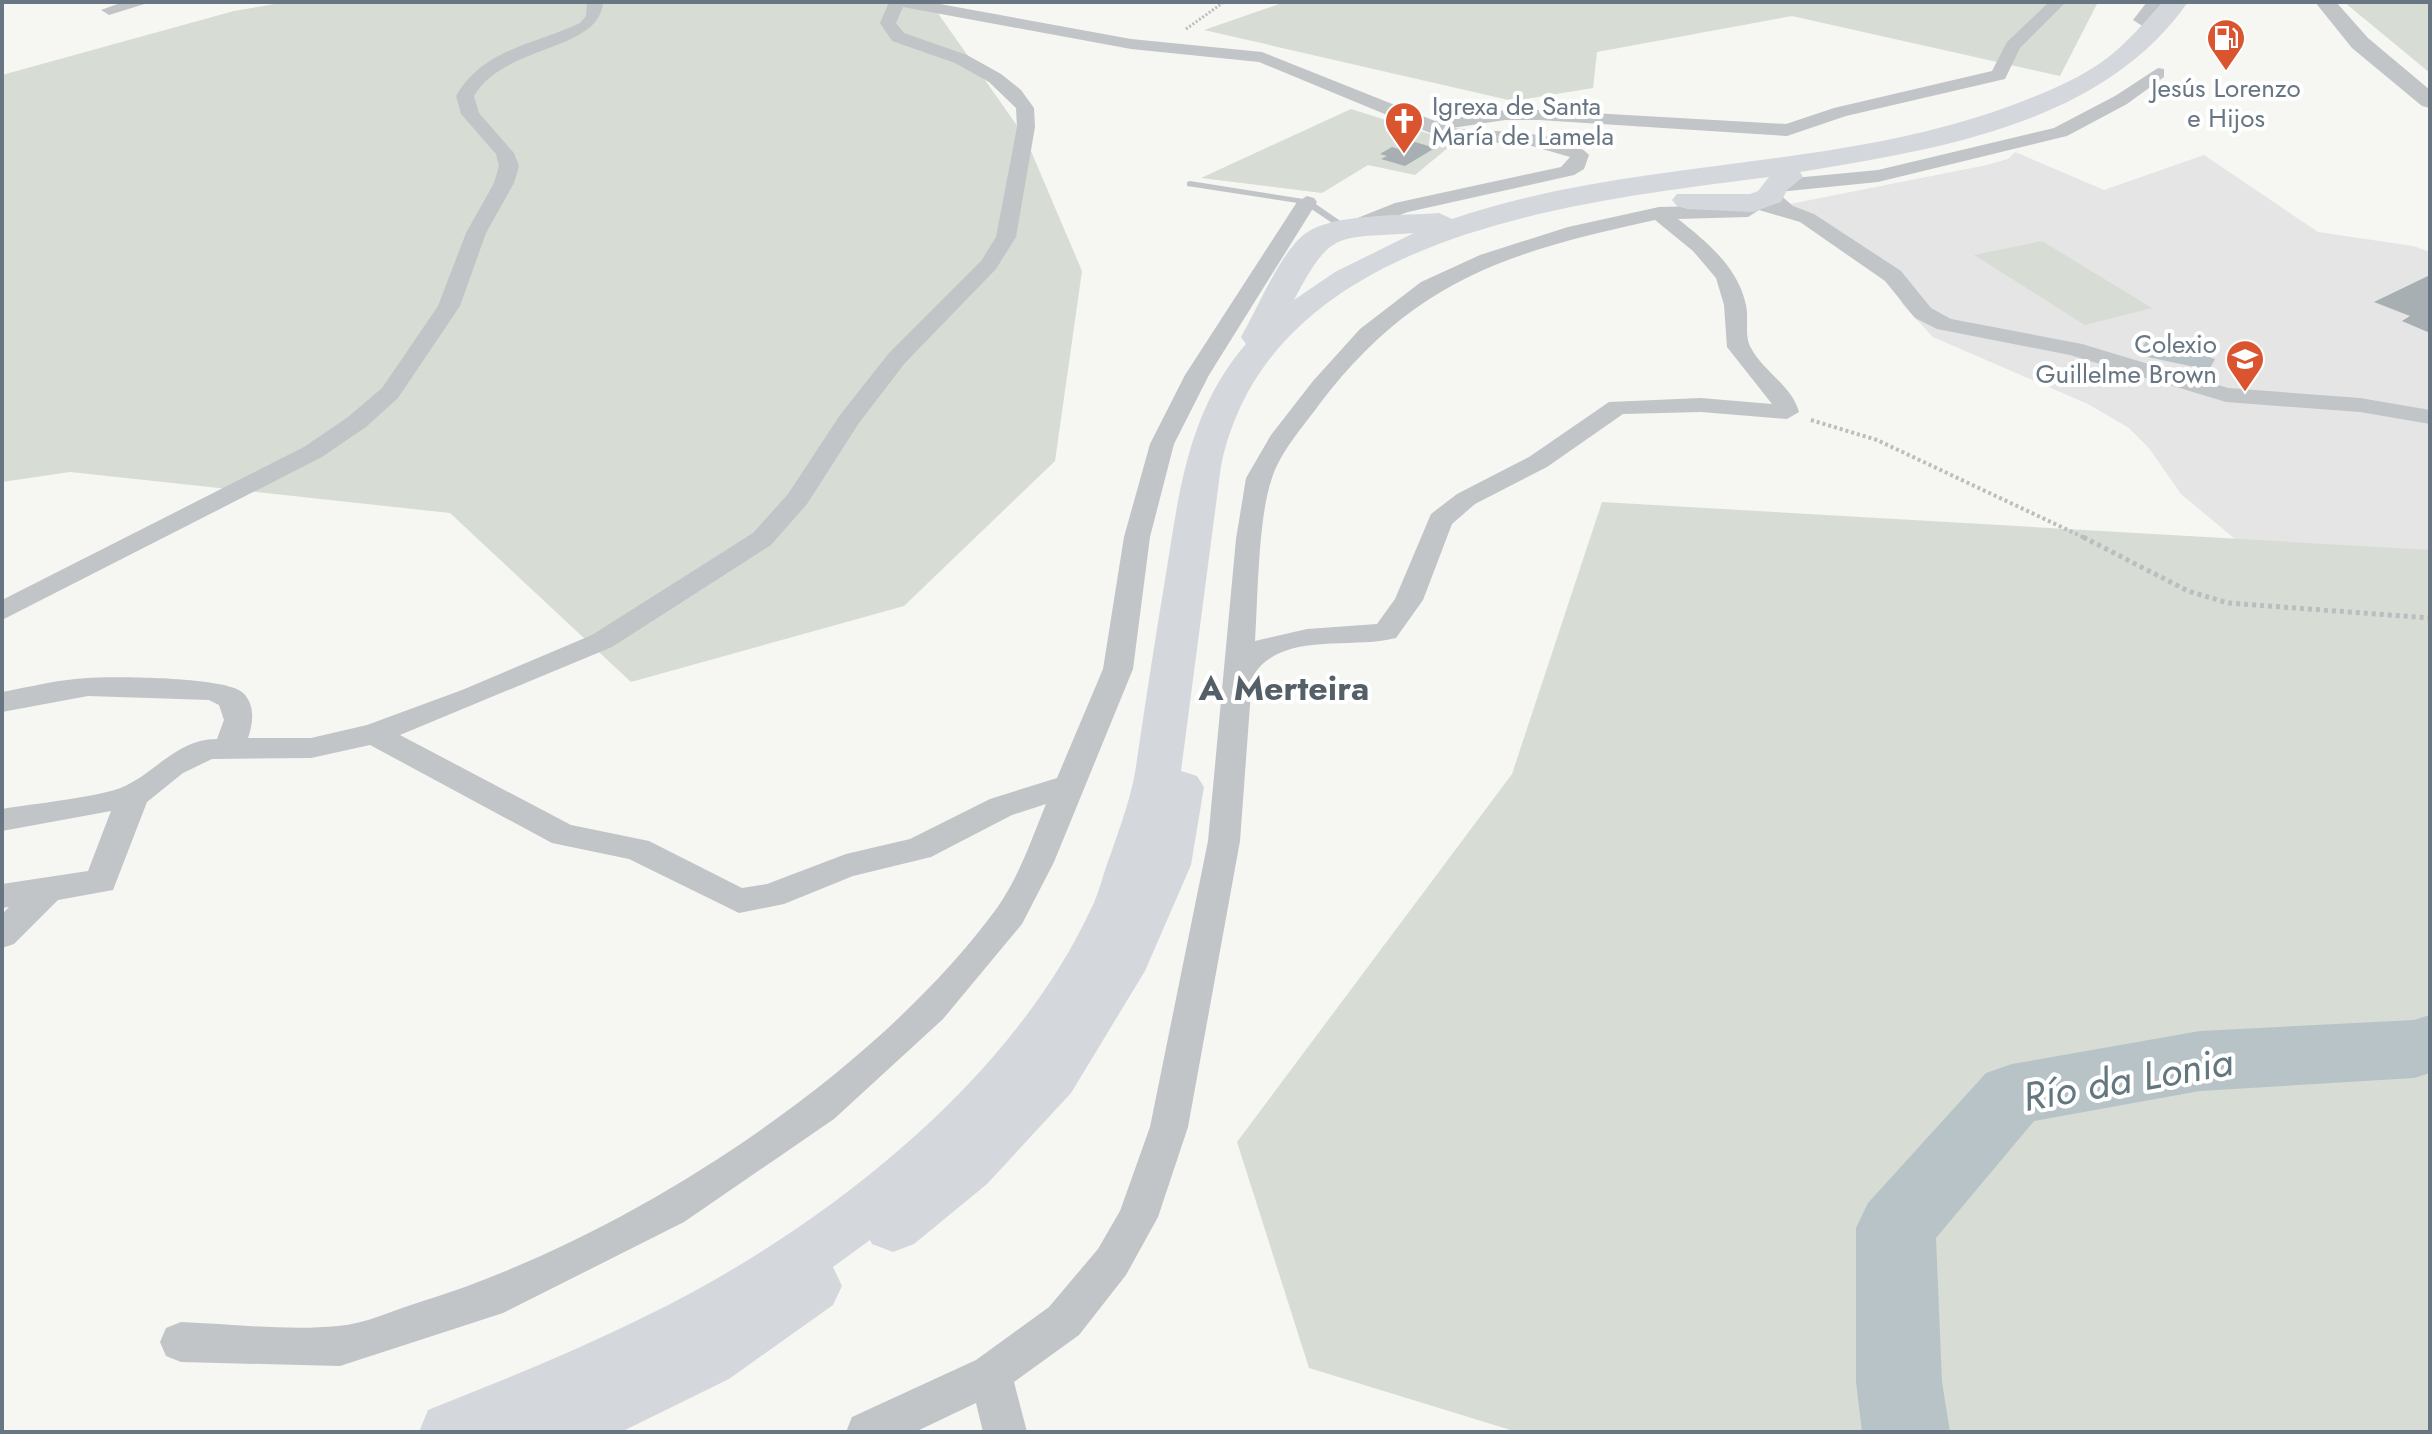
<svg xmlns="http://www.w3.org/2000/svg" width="2432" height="1434" font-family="Jost,sans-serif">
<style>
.built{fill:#e4e5e4}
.green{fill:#d7ddd4}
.water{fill:#b8c3c7}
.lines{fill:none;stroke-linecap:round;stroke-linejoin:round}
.river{fill:#b8c3c7;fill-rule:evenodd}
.building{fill:#a7afb3}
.path-far2{stroke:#bbbdbf;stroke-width:3;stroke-dasharray:2 2;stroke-linecap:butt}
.path-far1{stroke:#bbbdbf;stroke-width:4;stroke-dasharray:3 3;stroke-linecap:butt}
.path{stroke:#bbbdbf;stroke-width:5;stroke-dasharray:4 4;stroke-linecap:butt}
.service{fill:#c1c5c8;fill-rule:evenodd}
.minor{fill:#c1c5c8;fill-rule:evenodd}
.tertiary{fill:#c1c5c8;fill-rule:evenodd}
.primary{fill:#d4d8dc;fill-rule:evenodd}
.labels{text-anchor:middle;stroke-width:8;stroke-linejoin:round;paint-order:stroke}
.far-poi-label{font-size:26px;fill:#677682;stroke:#fff}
.neighbourhood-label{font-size:34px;font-weight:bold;fill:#545f68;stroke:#fff}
.near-water-label{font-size:40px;font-style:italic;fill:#63777f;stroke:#fff}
</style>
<rect width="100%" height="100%" fill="#f6f6f3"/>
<path class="built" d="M2015,152L2104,190L2204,155L2318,232L2413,246L2430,252V612L2311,602L2181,494L2149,448L2129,428L2088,404L1933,337L1902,304L1893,275L1790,204L1987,165L2008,159Z"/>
<path class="green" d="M286,2H930L1025,137L1082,271L1055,461L904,606L631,682L450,513L70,472L2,482V75L234,11Z
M1285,2H2098L2060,76L1792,16L1597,52L1593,88L1513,101L1204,30Z
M2344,2H2430V73Z
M1351,109L1455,142L1415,175L1368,165L1322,193L1201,178Z
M2042,241L2152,308L2085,325L1974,255Z
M1602,502L2430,550V1432H1517L1309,1368L1237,1142L1512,774Z"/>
<path class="water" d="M2148,338L2215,359L2209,370L2138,355Z"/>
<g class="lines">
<path class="river" d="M2430,1015V1073L2414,1078L2200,1091L2034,1121L1936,1238L1942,1382L1950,1432H1862L1856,1382V1228L1868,1203L1986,1073L2012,1064L2200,1031L2414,1020Z"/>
</g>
<path class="building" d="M1415,142L1435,148L1405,166L1381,159L1387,156L1380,154L1392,147L1402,150Z
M2430,275V333L2402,321L2410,316L2374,302Z"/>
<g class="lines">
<path class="path-far2" d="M1186,29L1224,2"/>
<path class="path-far1" d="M1811,420L1877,440L2087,539"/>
<path class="path" d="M2083,537L2188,591L2228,603L2430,618"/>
<path class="service" d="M1190,181L1310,200L1352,229L1344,231L1304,204L1187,186V182Z"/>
<path class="minor" d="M123,2H151L109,15L101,10Z
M587,2H603C600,52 504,44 474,96L479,113L514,153L519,166L514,183L486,233L460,306L398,398L366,427L322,457L2,620V600L304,447L348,417L382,388L438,306L466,233L494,183L499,166L496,154L461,114L456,96C484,48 534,45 580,23L586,16Z
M889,2H929L1131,39L1262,52L1435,121L1505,110H1539L1786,124L1834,108L1992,71L2007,42L2049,2H2066L2020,48L2005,79L1846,116L1787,136L1539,120H1505L1452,128C1487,133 1565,128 1589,155L1584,169L1574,175L1408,212L1347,235L1340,233L1337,229L1340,225L1395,203L1561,167L1570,157L1532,146L1440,137L1259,62L1131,49L903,7L896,23L904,33L967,55L1001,74L1021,90L1034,108L1035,127L1016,237L996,269L905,363L859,423L807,504L771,545L612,647L400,735L571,825L649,841L742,888L767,884L846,854L910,839L990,799L1057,778L1103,669L1124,537L1150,444L1185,375L1297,202L1307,196L1314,198L1317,202L1209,375L1174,444L1150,537L1133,669L1054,862L1022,924L943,1019L834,1119L684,1222L503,1313L340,1366L181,1362L166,1356L160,1342L166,1328L181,1322C232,1324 288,1331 338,1326C365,1324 394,1310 420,1302C622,1240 871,1080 997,908C1019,877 1032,838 1046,804L1012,815L931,857L853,876L784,904L739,913L629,859L552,843L370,745L311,758L212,759L183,773L147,802L113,890L58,900L14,944L2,948V914L9,907L2,908V884L88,871L111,811L2,831V809C30,804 103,797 125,786C157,771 178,739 217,739L224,720L219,705L209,700L88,696L2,712V692C30,687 60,679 88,678C115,676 224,677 242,692C256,704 253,724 248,738H311L367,725L462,690L592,635L753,533L788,494L840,415L889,353L981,261L996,237L1017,127L1016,108L989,82L955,63L892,41L880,23Z
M2147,2H2163L2151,19L2164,26V32H2152L2133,20Z
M2158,68L2164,69V77L2127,104L2067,136L1878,182L1777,192L1793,206L1814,214L1901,271L1931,308L1951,319L2082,344L2228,388L2360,398L2430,410V424L2360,412L2226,402L2070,355L1937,329L1915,318L1885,281L1800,222L1759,210L1748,217L1678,219C1707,242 1738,267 1746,305C1749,318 1744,336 1751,348C1763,371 1792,386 1799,412L1787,419L1701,412L1623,414L1547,467L1475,504L1452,524L1423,600L1396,638C1351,650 1278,630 1252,678L1240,841L1188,1127L1158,1217L1126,1275L1079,1335L1014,1382L1027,1432H983L976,1403L915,1432H846L852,1417L976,1360L1049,1307L1098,1249L1120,1211L1150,1127L1208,841L1236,539L1246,478L1271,435L1313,381L1360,329L1421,282L1480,255L1568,227L1659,207L1742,205L1746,199H1763L1761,196L1768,191L1763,186L1773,180L1878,170L2054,128L2115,96ZM1655,220L1693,251L1716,278L1724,305L1727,347L1772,404L1701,398L1609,402L1529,457L1457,494L1431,514L1395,599L1377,624L1307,629L1255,641C1258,596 1258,518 1272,478C1281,451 1302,428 1318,406C1413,280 1508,252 1655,220Z"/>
<path class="tertiary" d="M2315,2H2336L2368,38L2430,90V108L2422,106L2352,48Z"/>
<path class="primary" d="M2163,2H2188C2102,125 1937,149 1800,172L1803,177L1787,190L1781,202L1753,212L1687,209L1677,206L1672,200L1677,194H1750L1758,191L1769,177C1576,202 1270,232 1221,466L1181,771L1197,776L1204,787L1191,865L1145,971L1071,1093L987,1184L914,1244L893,1252L872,1244L870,1240L833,1267L842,1286L833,1305L729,1379L621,1432H419L428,1410C503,1380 576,1351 648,1315C818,1232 1008,1086 1090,911C1099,894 1103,874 1110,856C1121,824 1133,793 1137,759C1146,699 1155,639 1165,580C1179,494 1187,412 1246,344L1241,337C1258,308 1280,252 1306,233C1334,213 1405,216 1439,213L1452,219C1633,157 1830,172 2010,106C2045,93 2088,76 2117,50C2133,36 2148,18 2163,2ZM1414,233L1335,272L1294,300C1332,228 1336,239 1414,233Z"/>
</g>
<defs>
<symbol id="fuel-pin" viewBox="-11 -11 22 30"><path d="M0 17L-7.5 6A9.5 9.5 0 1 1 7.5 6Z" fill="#da542f" stroke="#fff"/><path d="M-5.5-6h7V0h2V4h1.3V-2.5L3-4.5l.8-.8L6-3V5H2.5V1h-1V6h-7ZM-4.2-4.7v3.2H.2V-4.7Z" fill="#fff"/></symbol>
<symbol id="church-pin" viewBox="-11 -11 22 30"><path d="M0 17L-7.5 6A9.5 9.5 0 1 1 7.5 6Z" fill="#da542f" stroke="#fff"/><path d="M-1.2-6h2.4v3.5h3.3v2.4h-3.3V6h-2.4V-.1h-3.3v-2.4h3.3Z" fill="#fff"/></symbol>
<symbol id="school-pin" viewBox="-11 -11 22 30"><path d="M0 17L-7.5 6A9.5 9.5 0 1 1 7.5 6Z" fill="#da542f" stroke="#fff"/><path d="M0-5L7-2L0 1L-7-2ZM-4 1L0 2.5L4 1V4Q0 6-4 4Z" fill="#fff"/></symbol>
</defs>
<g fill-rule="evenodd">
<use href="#fuel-pin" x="2204" y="16" width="44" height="60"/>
<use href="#church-pin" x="1382" y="99" width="44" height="60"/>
<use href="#school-pin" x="2223" y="337" width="44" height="60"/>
</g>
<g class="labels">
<g class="far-poi-label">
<text x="2226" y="97">Jesús Lorenzo<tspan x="2226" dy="30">e Hijos</tspan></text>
<text x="1432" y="115" text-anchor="start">Igrexa de Santa<tspan x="1432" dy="30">María de Lamela</tspan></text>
<text x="2217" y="353" text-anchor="end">Colexio<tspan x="2217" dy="30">Guillelme Brown</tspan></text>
</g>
<g class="neighbourhood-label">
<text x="1284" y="700">A Merteira</text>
</g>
<g class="near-water-label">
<text transform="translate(2128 1079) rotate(-10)" y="14">Río da Lonia</text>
</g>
</g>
<rect width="2432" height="1434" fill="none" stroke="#677682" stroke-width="8"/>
</svg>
